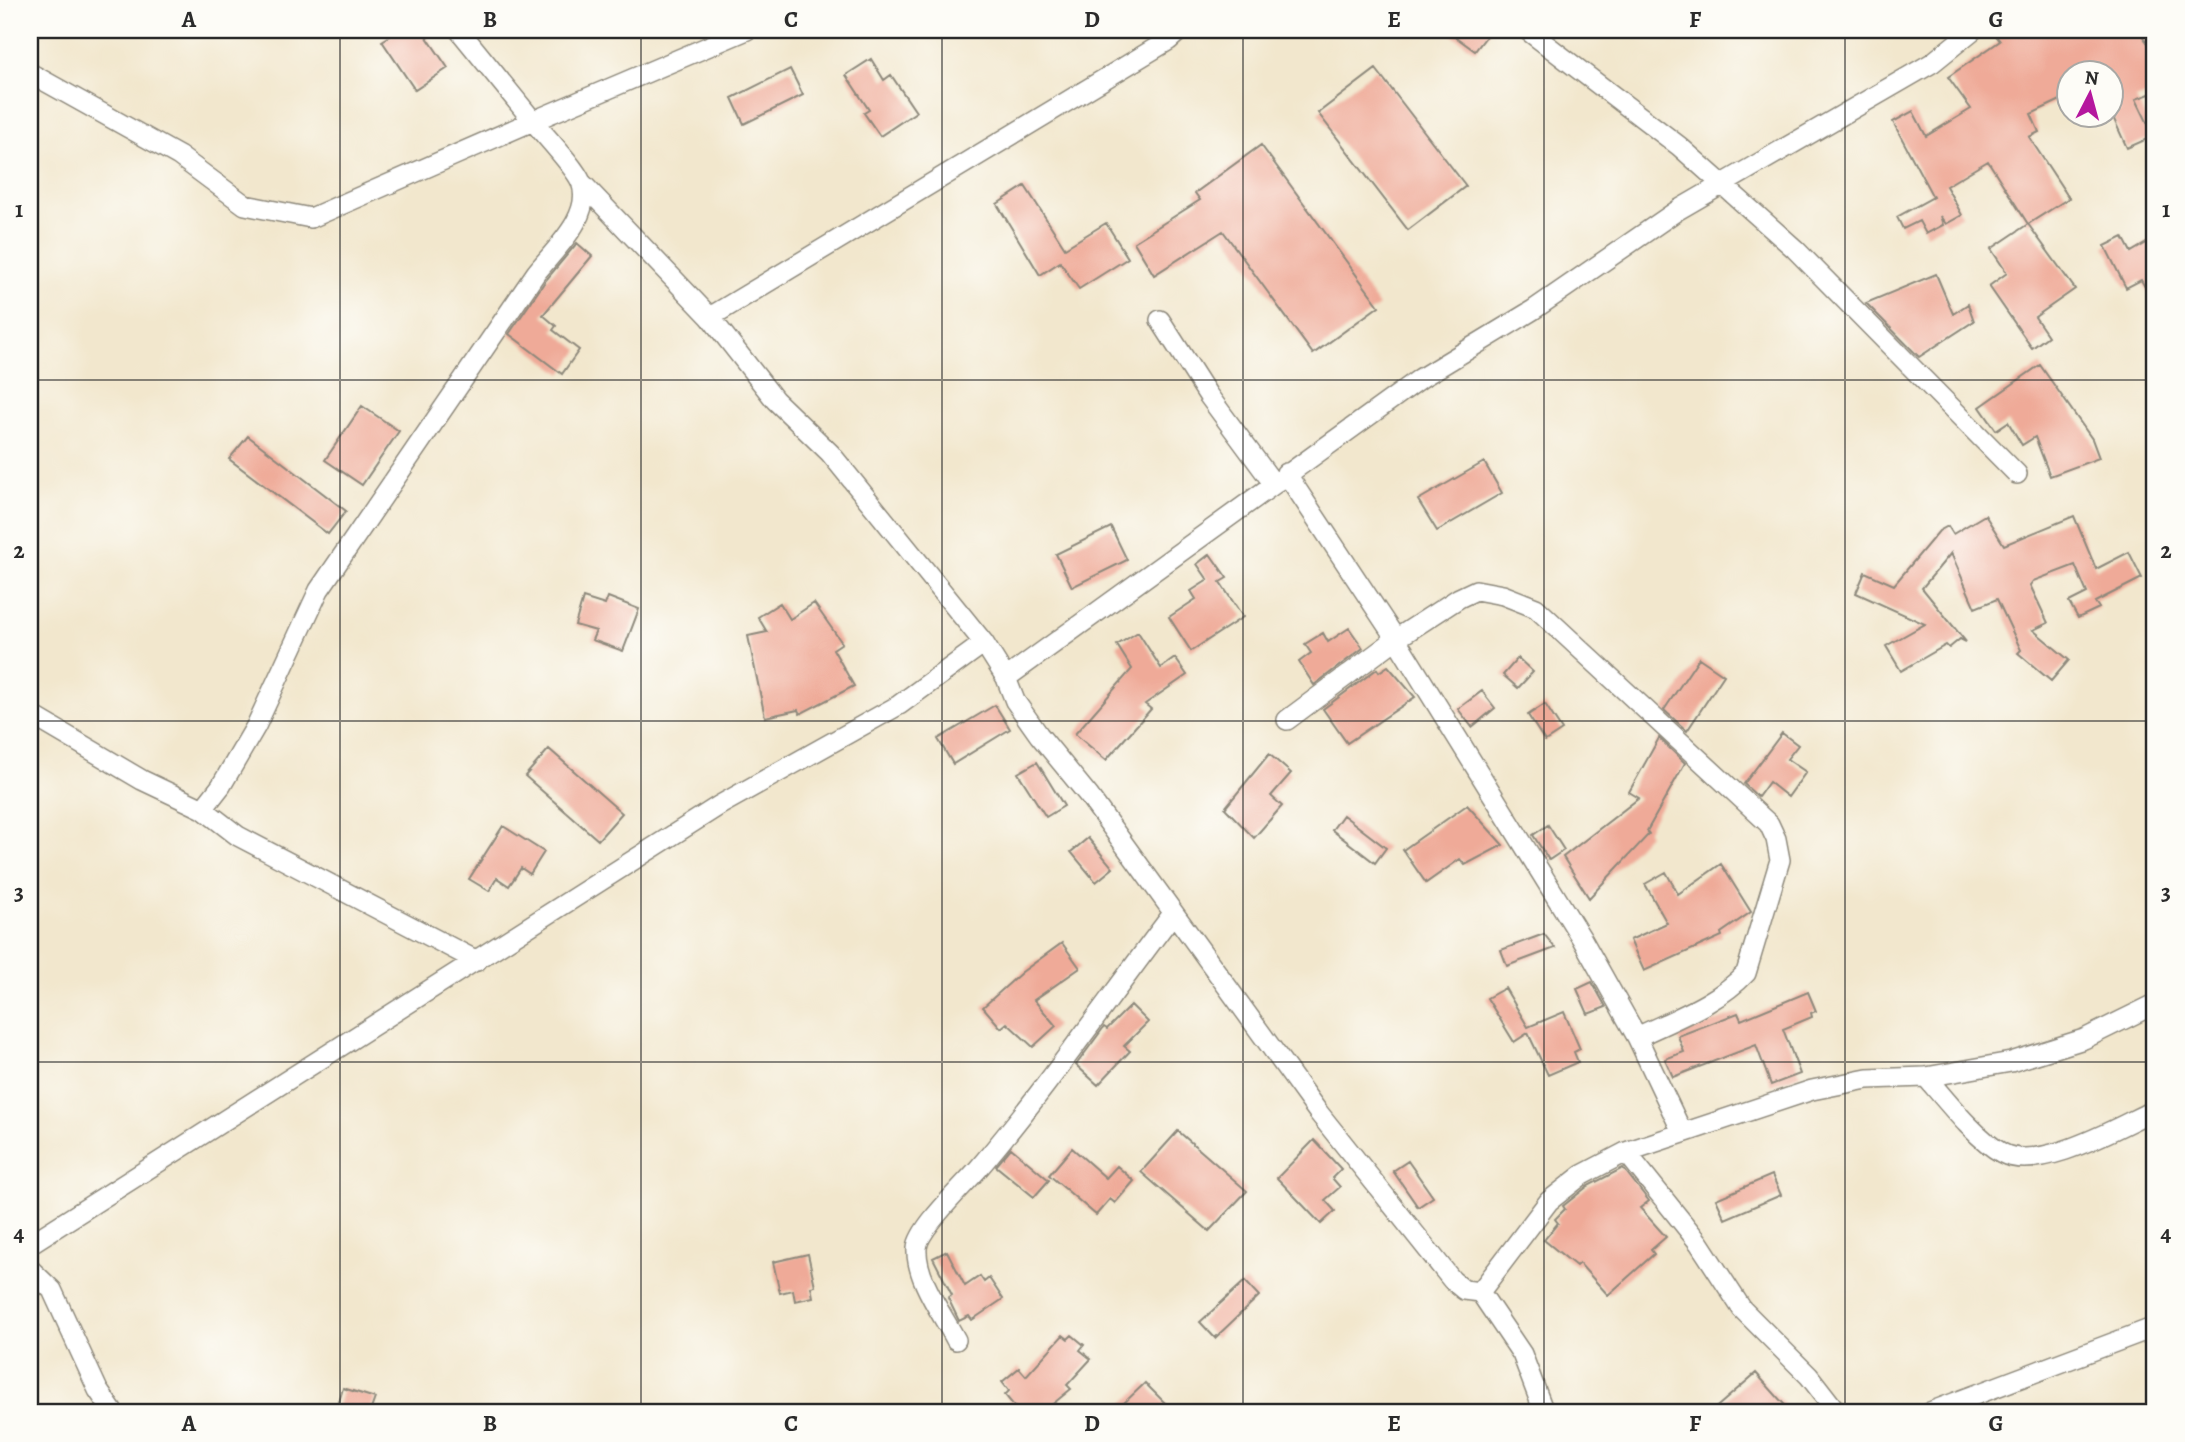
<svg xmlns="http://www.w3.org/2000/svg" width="2185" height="1442" font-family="Alegreya,serif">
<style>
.building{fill:#efaa98}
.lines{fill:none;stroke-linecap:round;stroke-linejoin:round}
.minor-casing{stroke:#8e897c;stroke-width:22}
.minor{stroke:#fff;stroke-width:19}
.grid{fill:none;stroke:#2b2b2b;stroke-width:2;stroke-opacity:0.55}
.neatline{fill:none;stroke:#2b2b2b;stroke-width:2.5}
.grid-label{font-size:23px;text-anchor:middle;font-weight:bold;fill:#2b2b2b}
</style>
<rect width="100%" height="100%" fill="#fdfcf7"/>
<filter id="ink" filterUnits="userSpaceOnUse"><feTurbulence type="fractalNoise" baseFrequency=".0143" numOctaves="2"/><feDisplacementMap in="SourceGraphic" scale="14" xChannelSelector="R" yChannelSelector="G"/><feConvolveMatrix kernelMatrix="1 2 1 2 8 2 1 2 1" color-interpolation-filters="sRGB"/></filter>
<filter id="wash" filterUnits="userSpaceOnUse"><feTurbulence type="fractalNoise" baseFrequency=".00686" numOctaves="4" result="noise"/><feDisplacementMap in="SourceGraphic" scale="28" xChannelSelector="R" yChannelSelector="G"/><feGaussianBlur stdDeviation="1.57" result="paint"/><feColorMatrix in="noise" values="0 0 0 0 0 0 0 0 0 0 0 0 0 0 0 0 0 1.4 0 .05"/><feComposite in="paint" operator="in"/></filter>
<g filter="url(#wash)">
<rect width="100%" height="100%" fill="#f2e7cd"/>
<g id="blocks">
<path class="building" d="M400,30H422L448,68L415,90L382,41Z
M1446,30H1491L1475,51Z
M1992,30H2138L2155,53V92L2136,99L2154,136L2127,148L2112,115L2120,111L2111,89V74H2069V96L2031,114L2039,132L2029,137L2069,198L2028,224L1988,161L1946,186L1962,215L1946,224L1940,216L1943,225L1926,234L1919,221L1903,229L1897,217L1933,197L1893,122L1913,111L1926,136L1971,109L1948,77L2000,41Z
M871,59L884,80L891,75L916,112L880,136L864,113L869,110L846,75Z
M790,69L803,95L744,124L732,98Z
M1376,69L1466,186L1408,230L1318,113Z
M1261,145L1379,306L1313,354L1223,231L1154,275L1134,242L1200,200L1195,193Z
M1025,186L1065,248L1106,223L1128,258L1079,289L1060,262L1040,275L997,204Z
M2028,224L2075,289L2035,317L2048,336L2032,348L1989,286L2007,273L1991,249Z
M2123,237L2131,252L2155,238V304L2141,280L2126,288L2105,246Z
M577,243L592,256L543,315L556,326L553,330L579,350L562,374L509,334L546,280Z
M1936,274L1953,314L1968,304L1974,321L1919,357L1866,303Z
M2040,365L2092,439L2099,458L2050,476L2035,437L2022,445L2008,422L1996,430L1980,407Z
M362,406L399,431L362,485L325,460Z
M248,436L346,511L328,534L229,459Z
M1484,462L1502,493L1437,531L1418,500Z
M1985,515L2004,545L2074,516L2096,569L2129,552L2142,578L2095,602L2099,608L2078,618L2069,602L2087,593L2075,565L2033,581L2030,585L2048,623L2033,630L2069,660L2051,681L2018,653L2021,650L1997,599L1975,608L1951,553L1922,588L1966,642L1960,639L1949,648L1946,645L1901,671L1886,646L1925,624L1856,593L1865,572L1894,585L1939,531L1948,526L1953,534Z
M1111,527L1127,560L1072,587L1056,554Z
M1210,554L1227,578L1220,582L1243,617L1191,651L1169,617L1196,599L1191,591L1208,580L1197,564Z
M608,597L639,609L623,651L592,640L596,631L575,625L583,598L605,605Z
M780,603L790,619L814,603L842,643L833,649L854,686L800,714L798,710L765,717L748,636L767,632L758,617Z
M1349,628L1363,648L1314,685L1299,662L1311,653L1305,644L1323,633L1328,642Z
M1138,632L1161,668L1175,658L1187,675L1145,704L1151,709L1106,760L1075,734L1132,669L1117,645Z
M1518,658L1533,672L1518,688L1503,675Z
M1699,658L1724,675L1687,731L1664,710Z
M1388,666L1415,697L1347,743L1323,709L1377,669L1379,672Z
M1482,691L1495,708L1472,727L1458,709Z
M1545,704L1562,730L1545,741L1528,715Z
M995,705L1010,729L953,764L938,739Z
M1782,733L1798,745L1787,759L1806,772L1788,797L1769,782L1758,797L1744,784Z
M1659,738L1685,763L1647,831L1649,834L1589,898L1563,857L1639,798L1629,792Z
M549,749L622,813L598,840L525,776Z
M1269,754L1291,773L1271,796L1282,806L1254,838L1225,808Z
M1037,762L1064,806L1046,817L1018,773Z
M1467,805L1503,845L1465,865L1460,859L1426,883L1403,850Z
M1343,815L1386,848L1375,863L1332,830Z
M1548,825L1564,850L1549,860L1533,835Z
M503,826L544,852L530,874L521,868L509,886L497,878L489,891L469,879Z
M1088,838L1113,868L1096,882L1071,852Z
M1721,864L1751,912L1721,933L1722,936L1644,971L1630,940L1667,923L1645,884L1666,872L1678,894Z
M1544,934L1555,948L1507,966L1501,950Z
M1062,943L1080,968L1034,1000L1056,1026L1033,1047L1007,1023L1001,1028L983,1007L1022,972Z
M1592,982L1606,1007L1588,1014L1577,989Z
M1505,988L1528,1027L1564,1012L1580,1049L1574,1052L1578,1062L1548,1075L1528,1033L1514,1042L1487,998Z
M1808,992L1816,1011L1811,1013L1812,1017L1783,1029L1800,1074L1771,1085L1756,1045L1673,1077L1665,1059L1684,1052L1678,1036L1738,1013L1741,1020Z
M1131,1005L1148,1022L1124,1046L1130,1051L1098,1085L1076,1065L1104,1027L1107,1029Z
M1178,1131L1247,1191L1209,1231L1141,1172Z
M1314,1140L1341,1169L1332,1178L1340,1187L1325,1200L1335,1211L1321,1224L1277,1178Z
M1011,1148L1049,1180L1034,1197L996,1166Z
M1072,1148L1106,1178L1117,1166L1134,1181L1115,1203L1110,1199L1096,1215L1049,1175Z
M1408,1161L1433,1197L1418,1207L1393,1171Z
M1623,1168L1649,1201L1640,1208L1666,1237L1651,1250L1654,1254L1608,1295L1579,1263L1576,1266L1544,1240L1558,1223L1555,1219L1565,1209L1563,1206L1588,1186Z
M1772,1175L1781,1195L1725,1219L1716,1199Z
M947,1251L965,1286L980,1276L984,1282L989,1278L1003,1299L972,1320L969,1316L959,1321L948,1298L952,1295L933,1258Z
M808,1254L815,1286L811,1287L813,1297L795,1301L793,1290L780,1293L773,1262Z
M1245,1281L1259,1296L1215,1338L1200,1322Z
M1063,1335L1068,1339L1072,1335L1084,1345L1080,1350L1091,1359L1067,1385L1071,1389L1043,1412H1019L1005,1395L1009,1391L1002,1382L1019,1368L1026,1376Z
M1756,1373L1791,1412H1711Z
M1145,1383L1174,1412H1132L1123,1404Z
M343,1388L375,1398L370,1412H336Z"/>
</g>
</g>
<g filter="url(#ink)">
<use href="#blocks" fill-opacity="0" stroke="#8e897c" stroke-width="2"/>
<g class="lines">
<defs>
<path id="minor" d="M459,30L533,121L747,30
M1527,30L1679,146L1795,249L2017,474
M30,73L179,156L245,205L311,218L533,121C544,135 575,167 581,182C594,215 554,250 536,273L319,590L256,726L221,786L203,809
M581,182L710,317L775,400L830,453L984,643L1006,678L1015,701L1039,735L1089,796L1318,1112L1452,1280L1464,1290L1480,1292L1522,1354L1544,1412
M710,317L1169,40L1180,30
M1160,320L1208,395L1273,483
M1286,473L1396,639L1582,939L1637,1037L1682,1132
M1006,678L1421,378L1533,310L1678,210L1932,63L1973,30
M30,714L142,780L203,809L238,836L477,961
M1287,720L1396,639L1459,598L1476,590L1503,595L1536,608L1769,824L1776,839L1780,860L1746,973C1717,1004 1674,1019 1637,1037
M1926,1077C1945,1099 1976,1139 2002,1153C2038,1173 2116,1128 2150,1112
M1626,1152L1699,1243L1742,1309L1809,1376L1837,1412
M30,1244L720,805L899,705L984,643
M30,1269L52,1290L98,1390L113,1412
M1480,1292L1549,1201L1582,1175L1626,1152L1812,1090L1867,1079L1926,1077L2011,1062L2084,1039L2155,1004
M956,1340C943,1315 915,1278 917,1248C918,1229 964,1185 978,1169C1047,1088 1108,999 1172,915
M1930,1412L2155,1327"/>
</defs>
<use href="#minor" class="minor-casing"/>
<use href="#minor" class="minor"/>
</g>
</g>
<path class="grid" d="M340,30V1412M641,30V1412M942,30V1412M1243,30V1412M1544,30V1412M1845,30V1412M30,380H2155M30,721H2155M30,1062H2155"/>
<rect width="2185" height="1442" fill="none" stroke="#fdfcf7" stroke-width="77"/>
<g transform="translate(2090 94) rotate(6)"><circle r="33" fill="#fdfcf7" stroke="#a9a8a5" stroke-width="2"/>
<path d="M0-5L12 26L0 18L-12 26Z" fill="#b5179e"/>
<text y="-10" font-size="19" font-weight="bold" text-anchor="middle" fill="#2b2b2b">N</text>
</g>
<rect x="38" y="38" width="2108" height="1366" class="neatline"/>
<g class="grid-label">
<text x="189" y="27">A</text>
<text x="490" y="27">B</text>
<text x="791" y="27">C</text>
<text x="1092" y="27">D</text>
<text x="1394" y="27">E</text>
<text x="1695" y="27">F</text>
<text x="1996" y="27">G</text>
<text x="19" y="217">1</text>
<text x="2166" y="217">1</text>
<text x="19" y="558">2</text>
<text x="2166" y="558">2</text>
<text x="19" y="900">3</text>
<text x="2166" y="900">3</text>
<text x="19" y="1241">4</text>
<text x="2166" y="1241">4</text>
<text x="189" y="1431">A</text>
<text x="490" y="1431">B</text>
<text x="791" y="1431">C</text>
<text x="1092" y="1431">D</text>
<text x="1394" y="1431">E</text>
<text x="1695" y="1431">F</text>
<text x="1996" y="1431">G</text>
</g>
</svg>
